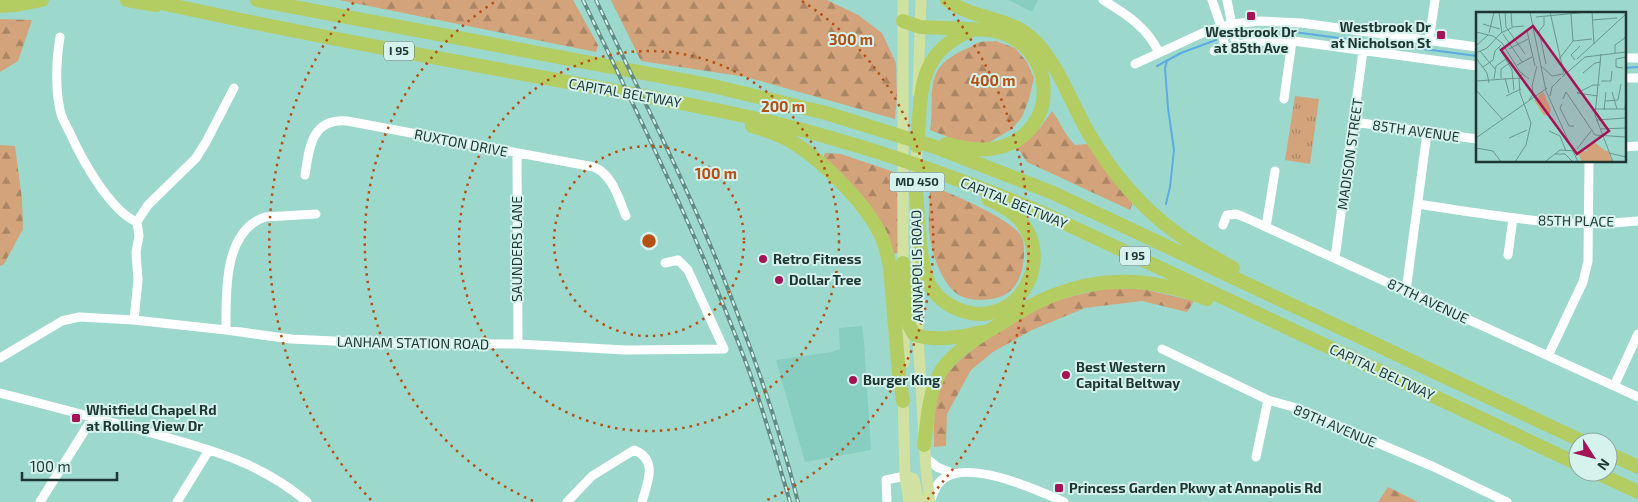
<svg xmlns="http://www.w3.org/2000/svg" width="1638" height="502" font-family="'Exo 2',sans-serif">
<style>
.built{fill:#88cec0}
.grass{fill:url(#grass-tufts)}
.forest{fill:url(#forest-firs)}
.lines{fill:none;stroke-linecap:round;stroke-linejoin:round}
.stream{stroke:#5eabe1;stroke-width:2}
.minor{stroke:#fff;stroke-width:9}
.major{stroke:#d1e1a1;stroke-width:11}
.highway{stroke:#b3cd63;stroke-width:14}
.rail-casing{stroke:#618b83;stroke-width:4}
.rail{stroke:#d5f2ec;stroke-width:2;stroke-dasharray:5.5;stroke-linecap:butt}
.ring{fill:none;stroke:#b65015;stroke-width:2.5;stroke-dasharray:2.5 5}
.poi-dot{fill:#a41356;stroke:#d5f2ec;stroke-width:2}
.labels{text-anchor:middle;stroke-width:4;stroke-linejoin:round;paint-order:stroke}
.shield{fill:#d5f2ec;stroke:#556e69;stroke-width:1}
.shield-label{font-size:12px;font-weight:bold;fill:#1e3631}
.poi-label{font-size:14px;font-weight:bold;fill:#1e3631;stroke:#d5f2ec;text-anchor:start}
.street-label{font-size:14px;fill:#1e3631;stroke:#d5f2ec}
.inset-road{fill:none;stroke:#6a978e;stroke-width:1}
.view{fill:#a41356;fill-opacity:0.15;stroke:#a41356;stroke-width:2.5}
.inset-edge{fill:none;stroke:#1e3631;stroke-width:2.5}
.centre{fill:#b65015;stroke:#d5f2ec;stroke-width:2.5}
.ring-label{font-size:15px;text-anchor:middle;font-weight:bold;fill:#b65015;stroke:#d5f2ec;stroke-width:4;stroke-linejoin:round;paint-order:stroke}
</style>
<defs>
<pattern id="grass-tufts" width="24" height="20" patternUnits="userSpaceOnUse" patternTransform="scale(1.25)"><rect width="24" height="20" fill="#d3a37b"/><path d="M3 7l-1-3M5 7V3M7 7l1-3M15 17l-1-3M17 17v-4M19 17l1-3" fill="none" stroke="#ab8665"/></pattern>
<pattern id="forest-firs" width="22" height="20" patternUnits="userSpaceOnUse" patternTransform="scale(1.25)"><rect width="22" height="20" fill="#d3a37b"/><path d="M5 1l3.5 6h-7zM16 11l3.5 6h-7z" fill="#ab8665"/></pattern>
</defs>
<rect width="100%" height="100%" fill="#9dd8cc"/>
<path class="built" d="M1009,0H1038L1032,12Z
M862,326L864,342L871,450L805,462L776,360L832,352L840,349L839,328Z"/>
<path class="grass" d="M1295,96L1319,99L1310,164L1285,160Z"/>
<path class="forest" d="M339,0H573L598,45L596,52Z
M611,0H827L858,15L882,33L896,63L897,96L895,119L746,77L641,61Z
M0,19L32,20L18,61L0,72Z
M996,41L1015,48L1027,62L1034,78L1029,99L1022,117L1012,129L983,146L963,143L930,130C933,114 930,100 933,84C936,65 950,56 966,49C971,47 976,43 980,42C985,41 991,42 996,41Z
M1052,111C1061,123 1064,134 1075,145L1087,144L1133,202L1130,210L1027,162L1018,148L1040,128Z
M0,145L15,146L22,199L23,229L4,264L0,266Z
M825,153L841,154L897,173L898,253L892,254L823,159Z
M930,185C953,195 1001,214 1018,232C1024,238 1024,245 1024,253C1024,266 1020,283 1010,291C998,302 968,303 956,293C940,281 931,250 929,231C928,216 930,200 930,185Z
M1104,289H1143L1194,301L1187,312L1142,301L1085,308L1032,330L993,352L971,370L947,414L946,446L934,447C934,422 933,394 948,373C965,349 1034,307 1062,299C1076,295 1090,292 1104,289Z
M1388,487L1418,502H1378Z"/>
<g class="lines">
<path class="stream" d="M1239,34L1262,31H1286L1477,56
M1157,66L1181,53L1216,40
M1624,68L1638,67
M1166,204L1170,187L1174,150L1168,108L1165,68L1167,61"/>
<path class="minor" d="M1103,0C1126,14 1148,28 1159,53
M1212,0L1221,26L1225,48
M1227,0L1236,45
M60,37C56,62 55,86 60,110C61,117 66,125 69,131C81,158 110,211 137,222
M1429,40L1435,0
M1214,51L1252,42L1286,40L1477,66
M1624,58H1638
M1135,64L1207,31L1232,24L1260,21L1302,23L1477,47
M1624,78H1638
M1284,99L1292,41
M1354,122L1477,139
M1624,147L1638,146
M517,154L518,344
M305,175C309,149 311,118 347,121L594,167C613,175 619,200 626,216
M1418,204C1491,215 1564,229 1638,221
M1223,225L1227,215L1236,214L1244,217L1638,397
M1266,227L1275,171
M1508,255L1513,218
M1335,258L1363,51
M1406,291L1427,133
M134,320L138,280L136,252L139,236L137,222L140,217L148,205L196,158L206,142L234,88
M226,330C226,294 223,231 265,217L316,214
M1162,349L1268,400L1293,407L1324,420L1434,467L1507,502
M1548,356L1583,282L1588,261L1589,161
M0,358L62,321L79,317L134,320L226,330L291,339L376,343L518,344L625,350L724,349L688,270L678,260L665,263
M1614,386L1638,334
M0,393C48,405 96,418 144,431C204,448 258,460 307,502
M925,457L937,467L954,474
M1256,457L1268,400
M40,502L93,417
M177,502L209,450
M567,502L592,476L634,450C659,460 647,483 642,502
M887,502L886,480L905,476
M930,502C933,494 936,484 943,479C969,459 1038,490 1064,502"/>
<path class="major" d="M903,0V271
M918,93L921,0
M916,201L917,139
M916,249L918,336L926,470L930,502
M904,314V363
M903,394L905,476L909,502
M905,476L914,479L919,502"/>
<path class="highway" d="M127,0L156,5
M147,0C283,30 420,55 557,80C646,97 737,111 824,136C899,157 971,183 1043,213L1578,464
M257,0L713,86L826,113L935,147L1051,192L1584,442
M947,0C973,20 1011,16 1035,41C1059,66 1071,103 1088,132C1110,170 1140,206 1175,232C1193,245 1213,257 1233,268
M0,6L16,5L42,0
M903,21L920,27L991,30C1059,42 1062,135 996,148C980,152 962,147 946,144
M752,126C766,130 781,135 794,143C825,163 867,204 882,238C886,247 888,257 890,267L899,374L903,401
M917,146C922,95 915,54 970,31
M916,192C919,218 918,261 929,283C935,296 947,305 960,310C1019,332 1060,255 1014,214C1006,208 997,203 988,199
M903,263L909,325L914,334C931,342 964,337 982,332
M924,445C928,420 928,393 941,371C954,351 977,338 997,326C1015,315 1034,302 1054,295C1105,275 1157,279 1207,299
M1608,453L1638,467
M1595,472L1638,492"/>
<defs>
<path id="rail" d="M583,0C641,121 701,242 748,368C764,412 777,457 790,502
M596,0C639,92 687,184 724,279C753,352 779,426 798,502"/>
</defs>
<use href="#rail" class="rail-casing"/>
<use href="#rail" class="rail"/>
</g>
<g class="ring">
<circle cx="649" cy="241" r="95"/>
<circle cx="649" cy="241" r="190"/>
<path d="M533 501A285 285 0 0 1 496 1M802 1A285 285 0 0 1 765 501"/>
<path d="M371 500A380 380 0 0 1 354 2M944 2A380 380 0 0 1 927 500"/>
</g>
<g class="poi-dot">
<rect x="1246" y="11" width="10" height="10" rx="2.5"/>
<rect x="1436" y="30" width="10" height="10" rx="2.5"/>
<circle cx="763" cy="259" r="5"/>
<circle cx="779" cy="280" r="5"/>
<circle cx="1066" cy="375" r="5"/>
<circle cx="853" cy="380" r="5"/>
<rect x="71" y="413" width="10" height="10" rx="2.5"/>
<rect x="1054" y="483" width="10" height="10" rx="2.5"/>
</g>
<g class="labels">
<g class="shield">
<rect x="384" y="41.5" width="30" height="19" rx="4"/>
<rect x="889.5" y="172.5" width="55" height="19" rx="4"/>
<rect x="1120" y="246.5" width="30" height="19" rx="4"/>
</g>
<g class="shield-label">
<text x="399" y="55">I 95</text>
<text x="917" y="186">MD 450</text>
<text x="1135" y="260">I 95</text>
</g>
<g class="poi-label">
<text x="1431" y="32" text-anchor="end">Westbrook Dr<tspan x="1431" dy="16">at Nicholson St</tspan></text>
<text x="1251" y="37" text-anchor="middle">Westbrook Dr<tspan x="1251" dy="16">at 85th Ave</tspan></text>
<text x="773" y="264">Retro Fitness</text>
<text x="789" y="285">Dollar Tree</text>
<text x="1076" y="372">Best Western<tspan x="1076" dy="16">Capital Beltway</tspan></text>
<text x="863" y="385">Burger King</text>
<text x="86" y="415">Whitfield Chapel Rd<tspan x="86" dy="16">at Rolling View Dr</tspan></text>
<text x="1069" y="493">Princess Garden Pkwy at Annapolis Rd</text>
</g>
<g class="street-label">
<text transform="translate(625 93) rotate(10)" y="5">CAPITAL BELTWAY</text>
<text transform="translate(1416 131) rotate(8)" y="5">85TH AVENUE</text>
<text transform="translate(461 143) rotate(11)" y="5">RUXTON DRIVE</text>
<text transform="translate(1350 154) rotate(-82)" y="5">MADISON STREET</text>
<text transform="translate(1014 203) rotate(22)" y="5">CAPITAL BELTWAY</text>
<text transform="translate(1576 221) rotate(1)" y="5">85TH PLACE</text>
<text transform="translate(517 249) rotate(-90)" y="5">SAUNDERS LANE</text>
<text transform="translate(917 266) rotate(-91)" y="5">ANNAPOLIS ROAD</text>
<text transform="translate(1428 301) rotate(25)" y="5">87TH AVENUE</text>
<text transform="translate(413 343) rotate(1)" y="5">LANHAM STATION ROAD</text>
<text transform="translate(1382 372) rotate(25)" y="5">CAPITAL BELTWAY</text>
<text transform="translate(1335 426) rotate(23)" y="5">89TH AVENUE</text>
</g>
</g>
<g transform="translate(1476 12)">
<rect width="150" height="150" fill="#9dd8cc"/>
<path d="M132,139L136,150L112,149L110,146L113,141Z" fill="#d3a37b"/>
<path d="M67,79L75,98L73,104L68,103L58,88L60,87L63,92L62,84ZM118,130L131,140L114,141L112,149L129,150H106L101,139H111L110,134Z" fill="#d3a37b"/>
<path class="inset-road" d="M23,0L26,21M29,0L30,15L49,42M35,0L36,15M54,0L70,79L102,150M74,0L88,62M116,0L118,32M60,5L112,0M68,5V13L63,19L70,52M116,8L141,6M7,12L24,17M51,19L59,54M0,20L17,24L26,31L44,60L53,67M13,21L18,0M27,22L46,50M97,29L116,27M0,34L12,23M23,35L36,58L38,78M33,37L52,27M4,39L19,57M0,41L11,36L25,21L37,15L48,14M139,41V33L150,25M125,42L119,103L137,150M0,46L11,61L13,71M83,47L97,29L95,2M101,47L150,2M99,48L95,43L104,34M41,53L56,45M65,54L76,64L87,62M7,55L17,48L19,39L25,33M147,56L140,55V47L150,45M107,61L119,51L125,50M86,65L109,45L150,40M25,66V57L34,51M29,66L33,81M18,67L20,54L30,47M0,69L44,66M125,69H135L136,59M0,78L27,108M136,80L141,97M101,81L117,73H124M101,81L122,84M30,84L45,77M74,84L76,75L85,66M87,87L90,80L119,123L150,125M53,88L57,82L56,74L61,54M129,89L142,88L145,72M86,92L84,96L93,114H98M119,97H150M149,97L150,82M128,98L130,80M120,108L150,106M124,117L150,116M73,119L84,124L90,139M0,126L71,76M33,126L51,118M0,136L17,139L25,150M101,137L115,119M133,141L150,145M79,142H89L97,150M70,149L84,138L99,139M39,150L50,133L55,111L44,81L43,67L47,61"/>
<path class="view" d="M57,14L133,119L101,142L25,38Z"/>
<rect width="150" height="150" class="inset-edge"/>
</g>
<circle cx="649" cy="241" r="8" class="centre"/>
<g class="ring-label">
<text x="851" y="45">300 m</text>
<text x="993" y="86">400 m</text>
<text x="783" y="112">200 m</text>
<text x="716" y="179">100 m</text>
</g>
<g transform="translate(1593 457) rotate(126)"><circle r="24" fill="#d5f2ec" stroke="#8ca7a1"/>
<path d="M0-4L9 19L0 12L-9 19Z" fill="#a41356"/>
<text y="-8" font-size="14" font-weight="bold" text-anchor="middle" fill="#1e3631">N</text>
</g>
<path d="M22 472v8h95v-8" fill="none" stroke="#1e3631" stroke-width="2.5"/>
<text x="30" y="472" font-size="15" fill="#1e3631" stroke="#d5f2ec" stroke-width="4" paint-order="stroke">100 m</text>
</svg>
